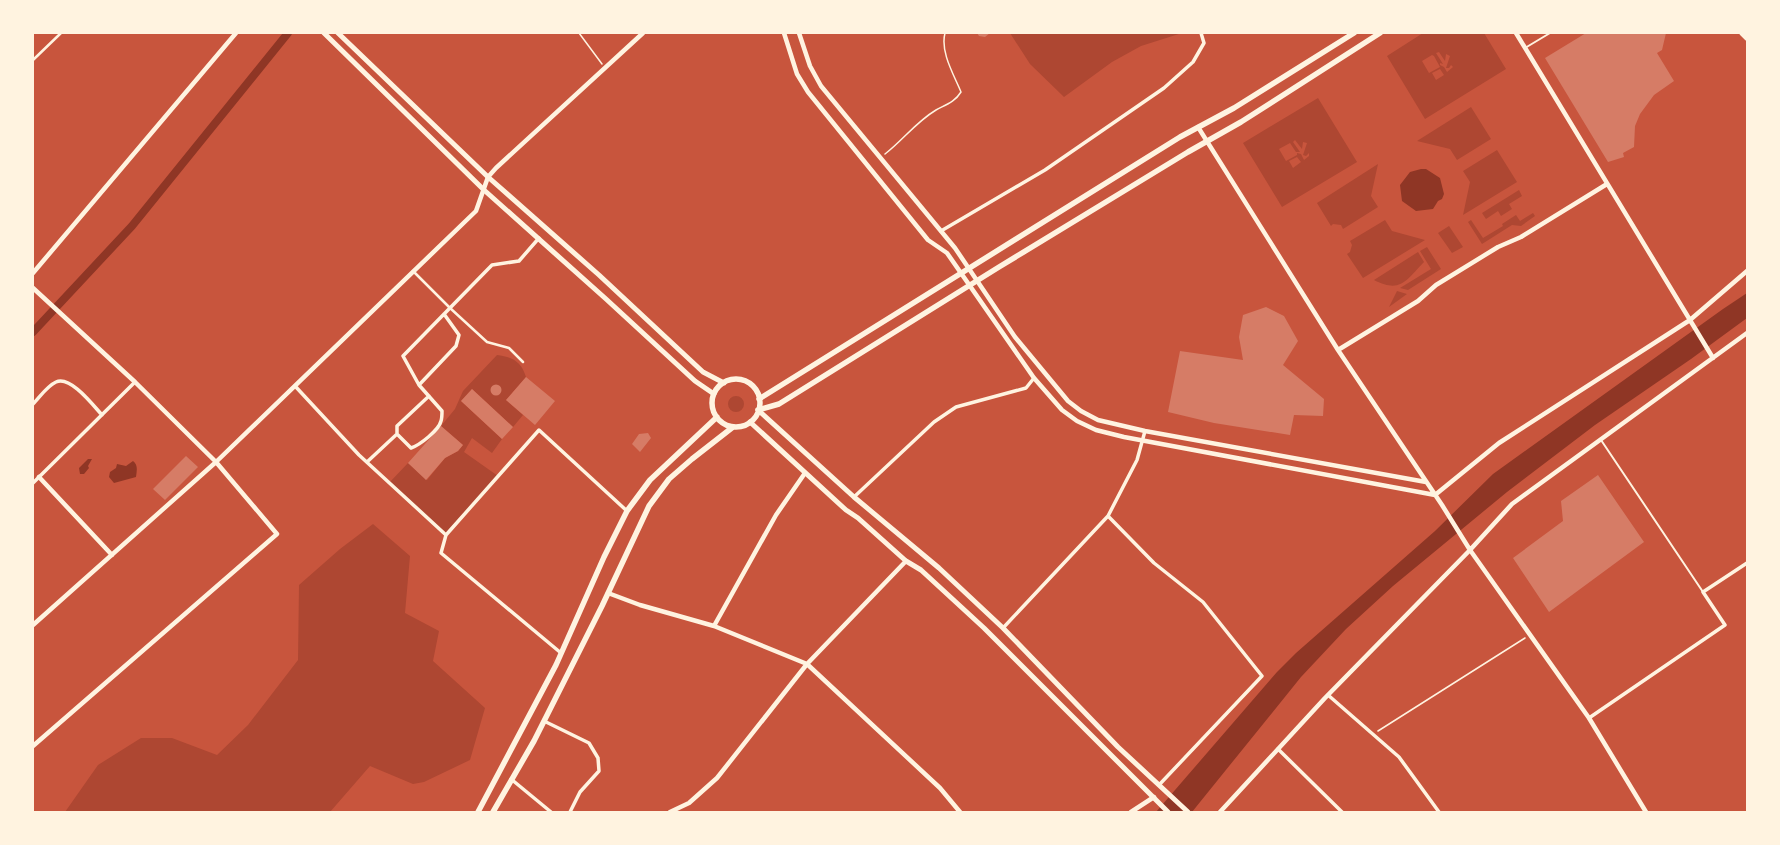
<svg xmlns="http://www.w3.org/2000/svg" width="1780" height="845" font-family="'Alegreya Sans',sans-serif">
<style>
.green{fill:#ae4732;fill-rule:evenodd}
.water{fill:#8f3625}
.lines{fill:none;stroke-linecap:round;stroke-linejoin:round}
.canal{stroke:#8f3625;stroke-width:8}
.building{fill:#d67c66}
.path{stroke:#fff3e0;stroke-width:1.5}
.service{stroke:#fff3e0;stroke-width:2}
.pedestrian{stroke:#fff3e0;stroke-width:2.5}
.minor{stroke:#fff3e0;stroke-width:3.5}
.tertiary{stroke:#fff3e0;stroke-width:4.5}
.secondary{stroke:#fff3e0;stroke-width:5}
.primary{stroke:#fff3e0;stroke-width:5.5}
</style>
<rect width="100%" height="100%" fill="#c8553d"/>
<path class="green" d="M1010,33H1182L1141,46L1112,62L1064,97L1030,64Z
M1423,33H1484L1506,69L1425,119L1387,56ZM1439,52L1445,61L1446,54L1450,56L1446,68H1449L1451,65L1453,67L1447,72L1444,67L1440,65V63L1443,64L1436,53ZM1432,55L1434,56L1440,67L1429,73L1422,61ZM1440,69L1444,75L1436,80L1432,73Z
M1318,98L1357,162L1282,207L1243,143ZM1295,140L1302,149L1303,142L1307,143L1303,155L1306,156L1309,153V156L1304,160L1301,154L1297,153V155L1286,161L1279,149L1290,143L1296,152H1300L1293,142ZM1297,157L1301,162L1293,168L1289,161Z
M1471,107L1491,139L1457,160L1450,149L1417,141Z
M1497,150L1517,182L1463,215L1470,182L1463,171Z
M1378,164L1371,196L1378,207L1343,229L1341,225L1333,224L1331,226L1317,203Z
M1519,190L1522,196L1509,204L1512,209L1501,216L1498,211L1486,219L1482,213Z
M1533,213L1535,216L1521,226L1512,225L1482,244L1468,222L1471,220L1483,238L1503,226L1502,224L1516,215L1520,221Z
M1385,220L1392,231L1425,240L1363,278L1347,254L1350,252L1352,245L1350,241Z
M1449,226L1463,247L1452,253L1438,233Z
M1427,247L1441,269L1408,290L1400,288L1431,269L1420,251Z
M1418,252L1424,262C1406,280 1401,294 1374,280Z
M1397,291L1407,294L1389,307Z
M497,355C512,357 521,361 526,377L506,400L523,415L513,427L472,389L461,401L502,439L492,453L472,438L464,452L498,476L446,535L389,483L408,463L427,480L445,458L458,451L463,445L441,426L455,409L463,391Z
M728 404a8 8 0 1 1 16 0a8 8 0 1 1-16 0Z
M373,524L410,556L405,613L439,631L433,661L485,708L470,760L424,782L413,784L370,766L330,812H65L98,765L141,738H172L217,755L248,725L298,660L299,585L340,549Z"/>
<path class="water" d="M1421,169H1426L1440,178L1444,194L1442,199L1438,201L1433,209L1416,211L1402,201L1400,185L1410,172Z
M1747,293V318L1691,359L1595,425L1507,492L1393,586L1346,629L1301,677L1192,812H1156L1277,672L1296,653L1435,531L1493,474L1723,309Z
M88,459H92L88,466L89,468L84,474H80L79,468Z
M133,461C138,465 137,470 136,477L114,483L109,477L110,472L116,468L117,464L126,466Z"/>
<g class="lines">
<path class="canal" d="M33,332L132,226L288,33"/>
</g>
<path class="building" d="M977,33H990L985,37L979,36Z
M1586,33H1666L1662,50L1657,53L1674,81L1654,95L1640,114L1635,126L1634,147L1623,153L1624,157L1608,162L1545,58Z
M1266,307L1284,316L1298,341L1283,365L1324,399L1323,416L1294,415L1290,435L1214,423L1168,412L1180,351L1243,360L1239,337L1243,315Z
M526,377L555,401L535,425L506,400Z
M490.5 390a5.5 5.5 0 1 1 11 0a5.5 5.5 0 1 1-11 0Z
M472,389L513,427L502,439L461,401Z
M441,426L463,445L458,451L445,458L426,480L408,463Z
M648,433L651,438L640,452L632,444L639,434Z
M186,456L198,467L165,500L153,489Z
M1598,475L1644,542L1549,612L1513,558L1563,521L1561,501Z"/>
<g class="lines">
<path class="path" d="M579,33L602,64
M885,154C903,140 916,122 936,110C945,105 955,102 961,92C954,75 940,52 945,33
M1378,731L1525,638"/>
<path class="service" d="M1525,48L1550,33
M1601,440L1703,592"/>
<path class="pedestrian" d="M33,60L61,33
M413,271L450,308L487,342L509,348L523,362"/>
<path class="minor" d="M941,231L1045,170L1164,88L1193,62L1204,43L1201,33
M419,385L456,346L459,335L444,314
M295,386L359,455L446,535
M429,396L397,426V434L411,448C420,445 439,430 441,421C442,418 442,414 442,411L419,385L403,356L492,265L519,261L539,238
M33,404C40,397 47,386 56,382C70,375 93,405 102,415
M367,462L397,434
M33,483L135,382
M854,497L934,422L956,407L1026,388L1034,378
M1108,516L1154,563L1203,602L1262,676L1159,785
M1003,628L1108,516L1137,460L1145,431
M561,653L441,553L446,535L539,430L627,511
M1328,695L1399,757L1439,812
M1589,718L1725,625L1703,592L1747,563
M544,721L589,743L598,758L599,771L580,792L570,812
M1278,749L1342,812
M511,779L551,812"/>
<path class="tertiary" d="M784,33L797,74L808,92L928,240L947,253L1034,378L1062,410L1077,421L1096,430L1124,437L1435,495L1499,443L1690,320L1747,271
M799,33L810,66L821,86L955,248L1015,337L1068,401L1081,411L1098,420L1145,431L1426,482
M1516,33L1713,358
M1198,127L1338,350L1442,505L1470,550L1589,718L1646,812
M33,273L236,33
M33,288L135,382L216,462L277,534L33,746
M1338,350L1418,301L1436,285L1498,247L1521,237L1607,184
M39,477L112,555
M608,593L640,605L714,626L807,664L940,788L960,812
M33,625L216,462L476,211L488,177L496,168L643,33
M714,626L776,515L805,473
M670,812L689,803L717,778L807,664L906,561
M1131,812L1154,797
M1220,812L1325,698L1470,550L1512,504L1747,333"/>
<path class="secondary" d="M324,33L484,190L606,299L695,381L714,394
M338,33L488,177L599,275L703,372L724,383
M758,410L854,497L939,568L1003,628L1118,747L1188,812
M750,422L846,510L858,518L906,561L921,570L984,628L1168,812"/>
<path class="primary" d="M1742,33L1747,38
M712 403a24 24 0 1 1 48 0a24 24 0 1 1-48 0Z
M759,399L1180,137L1234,108L1354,33
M758,410L779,404L999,267L1188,152L1241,122L1380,33
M478,812L556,665L604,557L627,511L650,480L717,417
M493,812L534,741L602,606L649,506L669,479L692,459L733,427"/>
</g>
<rect width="1780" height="845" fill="none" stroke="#fff3e0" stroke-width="68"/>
</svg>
